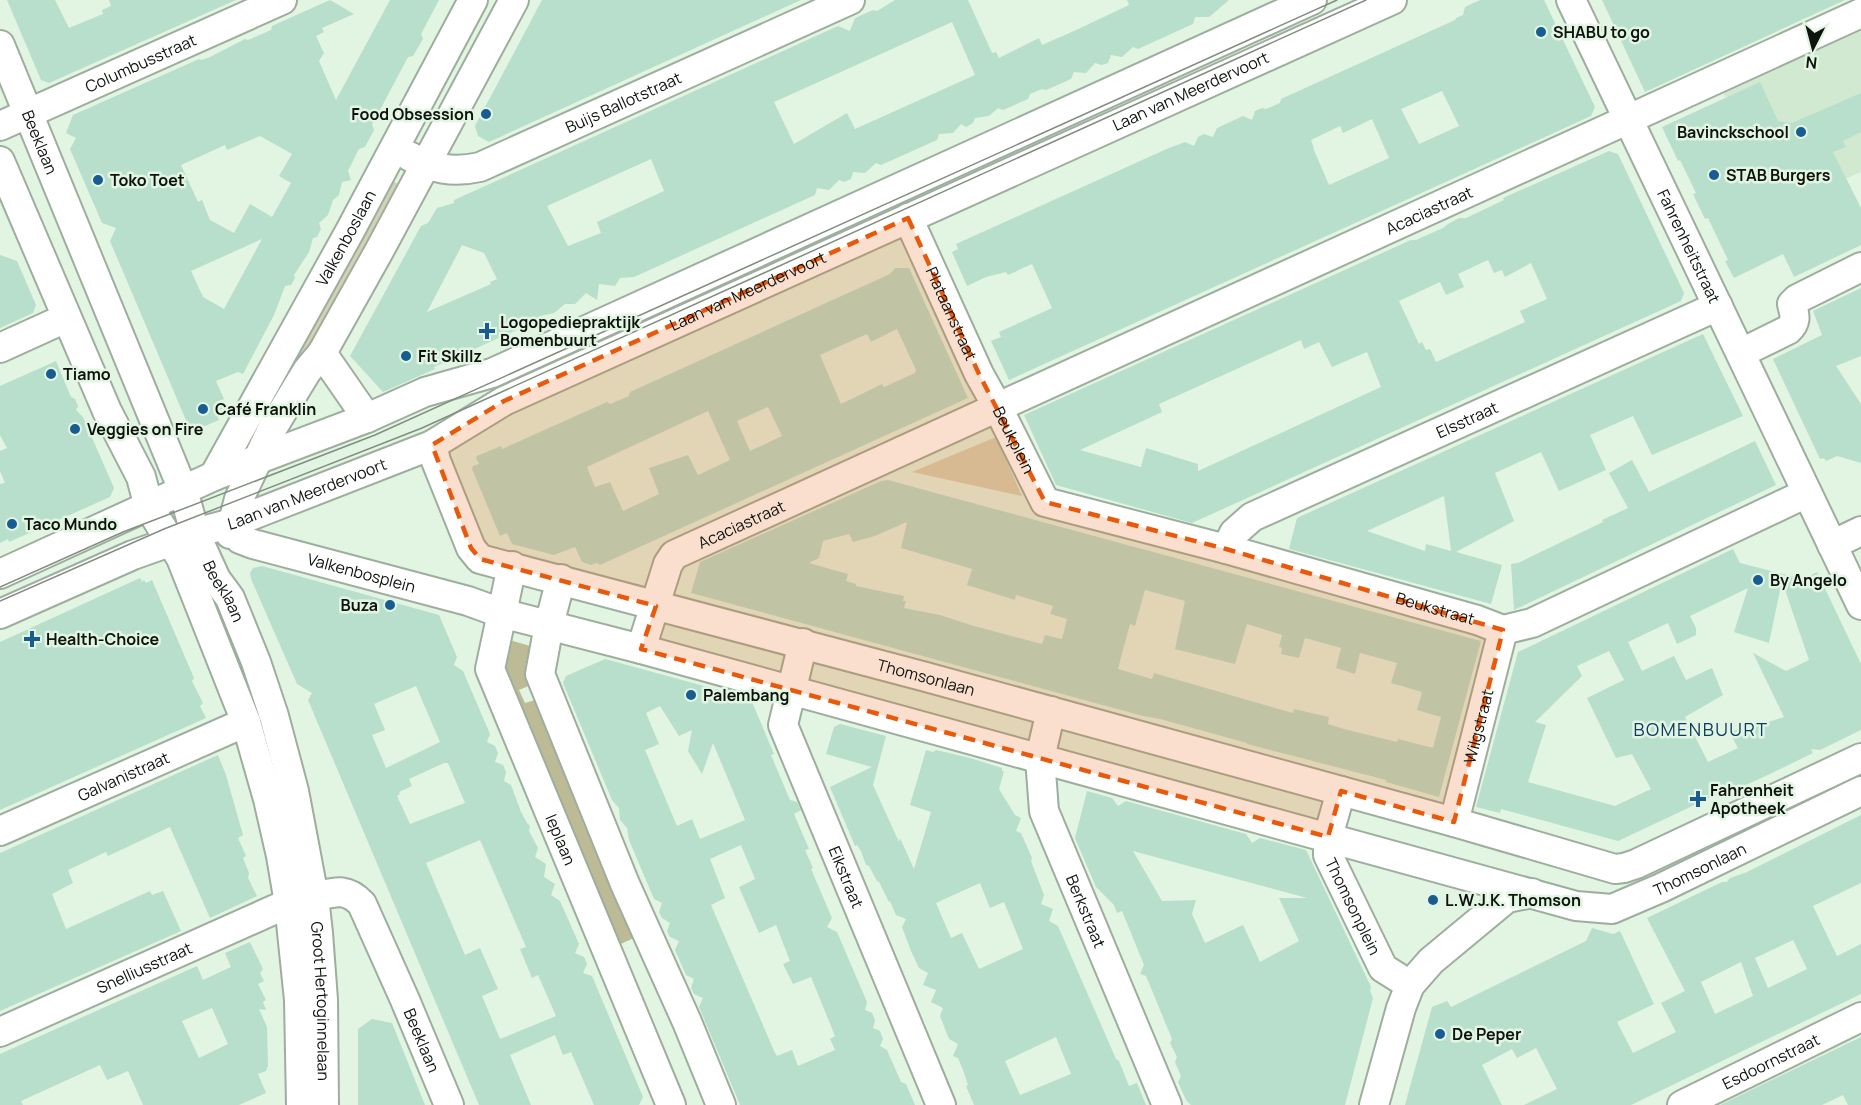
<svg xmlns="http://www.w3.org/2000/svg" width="1861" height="1105" font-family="Manrope,sans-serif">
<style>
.built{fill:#d2e9d1}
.green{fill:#d4d2b4}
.forest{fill:#bdba96}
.building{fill:#b7dfcc;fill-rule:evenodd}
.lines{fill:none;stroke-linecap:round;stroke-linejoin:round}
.minor-casing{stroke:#9eae9e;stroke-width:32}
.minor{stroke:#fff;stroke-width:28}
.tram{stroke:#818d81;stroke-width:1.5}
.marked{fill:#e8590c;fill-opacity:0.2;stroke:#e8590c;stroke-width:4.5;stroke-dasharray:12 8;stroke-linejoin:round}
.poi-dot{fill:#185c91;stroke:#e2f4e2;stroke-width:2}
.labels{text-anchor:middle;stroke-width:5;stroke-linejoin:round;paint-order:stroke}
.poi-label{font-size:16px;font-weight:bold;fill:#0e130e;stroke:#e2f4e2;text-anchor:start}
.street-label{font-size:16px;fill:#0e130e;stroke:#e2f4e2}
.neighbourhood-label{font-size:18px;letter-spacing:1.5px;fill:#0e3c61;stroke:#e2f4e2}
</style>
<rect width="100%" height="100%" fill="#e2f4e2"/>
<path class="built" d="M1861,29V172L1775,210L1723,92Z"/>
<path class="green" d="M389,179L398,184L365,244L369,246L303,360L290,353Z
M996,437L1022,496L912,472Z"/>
<path class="forest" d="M503,638L530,646L525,667L531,685L519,690L525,703L535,700L636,937L614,947L501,681Z"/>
<path class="building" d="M7,0H55L69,28L103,14L102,10L111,6L109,0H236L49,83L41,80Z
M330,0L354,14L322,28L324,32L316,36L324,53L319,61L336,100L390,0H439L421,34L423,39L413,56L408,57L372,125L374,130L365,147L359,149L348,171L351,180L342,182L339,195L333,200L328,215L319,223L321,229L317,237L313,238L309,252L294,275L295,278L291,285L285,286L274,315L243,374L238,372L216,381L224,399L220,401L223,409L215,411L219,420L191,432L110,241L116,228L102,223L70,149L76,138L66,133L73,115L199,59L202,60L210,57L245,39L248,40L271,30L272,26ZM260,136L292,154L279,176L291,183L272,217L250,204L234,233L210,220L202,200L198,202L181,165L225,145L227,150ZM262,239L224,309L203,297L191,271Z
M542,0H801L489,142L478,136L475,126Z
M895,0H968L992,53L996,52L999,58L1039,38L1042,45L1074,31L1129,5L1127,0H1229L1209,17H1195L1193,24L1138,49L1133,47L1122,57L1111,55L1108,63L1101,65L1095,63L1086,73L1074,72L1071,79L1046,90L1042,89L1030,94L1028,99L1003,110L998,108L989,116L975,118L973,123L966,127L961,124L953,133L939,134L937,140L881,165L876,163L865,173L853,172L851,179L844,182L839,180L829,190L817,188L815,195L634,277L620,278L615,286L599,284L597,300L586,293L575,304H565L554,313L540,316L539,320L434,367L435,369L383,392L350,356L421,226L428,223L437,208L454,203V200L838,26L850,31L855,18L873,10L877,11ZM952,22L975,75L855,129L847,113L794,144L774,102ZM651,159L664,191L597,222L601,233L568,246L547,206ZM462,245L484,253L497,279L490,282L491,284L427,312Z
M1480,0H1544L1595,107L1591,116L1009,380L991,341L1001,337L999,332L1052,308L1032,264L1008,275L1006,272L986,277L967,286L952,252L958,249L956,244L1169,148L1185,142L1194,146L1198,137L1204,134L1213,137L1217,128L1243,116L1252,120L1255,111L1262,108L1266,109L1280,103L1281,99L1455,20L1456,18L1463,15L1465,7ZM1442,91L1459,126L1419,144L1401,109ZM1372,119L1389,158L1329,185L1313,148H1314L1311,140L1340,126L1343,133Z
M1602,0H1845L1645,92Z
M1760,82L1778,121L1792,123L1861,93V132L1843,141L1846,147L1833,152L1861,208V245L1794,277L1783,254L1734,278L1725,261L1728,260L1708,218L1705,219L1693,194L1696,193L1680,160L1678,161L1662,127Z
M1609,151L1618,154L1684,293L1681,301L1192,523L1056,485L1024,415L1411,240H1416L1443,228L1448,224L1459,218H1466L1504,200L1503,198ZM1488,260L1494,273L1502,270L1505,277L1531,263L1547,299L1520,311L1525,322L1436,362L1430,349L1426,350L1422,342L1419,344L1399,301L1440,282L1446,295L1464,287L1458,274ZM1301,340L1304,349L1319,342L1332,367L1367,352L1381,387L1198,471V464L1146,448L1141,467L1080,450L1162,412L1159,404Z
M0,255L17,261L36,305L33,313L0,328Z
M895,268H909L968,398L600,565L597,563L591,565L582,562L575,547L554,555L512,544L507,533L500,536L472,469L473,466L479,464L476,458L477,456L501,446L502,449L607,402L610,404L622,399L629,396L630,392L890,274ZM897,329L916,370L915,373L884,387L882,384L841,404L820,355L867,334L871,342ZM768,407L782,436L750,451L737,421ZM708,411L730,460L698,475L688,455L649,468L659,494L623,511L610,482L595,487L587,467Z
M1861,288V356L1836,366L1861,404V463L1837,456L1826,461L1824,458L1820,459L1773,359L1822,335L1813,311Z
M1703,334L1743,416L1652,455L1633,416L1590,435L1606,470L1559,491L1541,452L1495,473L1514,521L1456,552L1502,565L1491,604L1289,549L1297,518ZM1444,496L1451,551L1426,544L1425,551L1367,531Z
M56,361L71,397L75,399L78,406L76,410L83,417L114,488L110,497L9,542L8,539L0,543V484L5,483L0,471V451L7,448L0,435V386Z
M1755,441L1776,485L1514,610L1511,564L1518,563L1603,522L1602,520L1628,508L1609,473L1632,460L1649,492Z
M888,480L1481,641L1439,797L1386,782V780L1247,744V743L1160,719L1143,716L691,593L700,562L881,481ZM907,522L901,548L972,569L967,585L1015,600L1016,595L1053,606L1050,614L1067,619L1062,639L1045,635L1042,644L974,626L940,615L904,608L906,601H903L904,596L856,586V584L846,581L848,574L809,563L819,558L823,541L849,534L853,542L875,536ZM1145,590L1185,601L1175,649L1235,664L1247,624L1282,635L1279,647L1282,648L1281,654L1299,658L1305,638L1341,648L1336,668L1355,674L1360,653L1397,663L1391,683L1422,692L1417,710L1441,717L1433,748L1398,739L1397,742L1344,729L1328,724L1329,717L1294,709L1293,713L1154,673L1152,679L1118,669L1130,624L1135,626Z
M1733,549L1740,563L1803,579L1817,572L1861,664V730L1820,750L1811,749L1813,753L1770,774L1737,789L1735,786L1618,841L1501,809L1500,813L1476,807L1518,652ZM1782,581L1809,660L1786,671L1753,653L1784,717L1748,728L1747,725L1730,733L1738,748L1708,762L1685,717L1723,695L1712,668L1686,680L1674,656L1642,671L1628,642L1668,623L1677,644L1696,635V628L1690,616L1748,588L1734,632L1769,643ZM1609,651L1624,680L1587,698L1616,758L1632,754L1651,789L1615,806L1528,782L1546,725L1535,722L1582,676L1577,666Z
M262,566L439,615L457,657L454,665L463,671L490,734L487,742L495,746L498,753L495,762L503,765L506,772L504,781L511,785L521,812L527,823L530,826L529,831L538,848L535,857L546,864L544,877L555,884L551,895L560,901L579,944L575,953L584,957L587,964L583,973L592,976L643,1097L639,1105H594L571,1052L563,1055L555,1035L510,1055L531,1105H479L308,700L312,693L297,684L251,579L250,573L253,568ZM416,686L440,742L386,768L372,735L385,730L374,704ZM444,763H448L465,803L410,824L397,796L400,794L399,792L412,786L409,779ZM480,840L526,947L520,949L532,978L538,975L556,1016L500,1039L482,996L498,989L480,948L465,955L426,863Z
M140,578L142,582L144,580L146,583L152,580L194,678L192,681L203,703L200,706L206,718L0,810V642Z
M605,659L748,698L752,702L774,754L771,755L790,800L797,802L801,810L794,814L809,849L805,850L813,868L811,869L832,918L827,927L837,932L867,1002L865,1010L872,1013L875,1020L873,1028L880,1031L883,1039L880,1046L887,1050L901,1082L906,1084L915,1105H740L699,1007L703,998L694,994L691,988L694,979L686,975L675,950L679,941L670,937L667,931L670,923L662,918L659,912L662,903L654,899L629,840L627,828L620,820L619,808L612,800L563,683L566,676ZM660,706L679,736L692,730L688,751L702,774L713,743L745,820L700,839L692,819L677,826L645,750L659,744L646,713ZM741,845L755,879L739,887L759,933L776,925L790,961L783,964L793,984L811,977L835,1036L830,1039L835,1050L798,1066L792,1050L777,1056L775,1053L711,905L725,898L710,859Z
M840,724L886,736L873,785L899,842L900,838L914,869L931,812L910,805L926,750L933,752L936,750L970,758L1002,768V771H1004L999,789L1015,815L1021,818L1016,831L1021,833L1032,858L1031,861L1044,895L1041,904L1053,909L1049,921L1058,926L1116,1059L1119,1061L1129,1086L1137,1083L1146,1105H974L966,1086L968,1085L963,1070L958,1058L953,1056L958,1044L949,1039L940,1016L943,1008L931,1002L936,990L923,985L928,973L919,968L911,951L902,927L906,919L896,915L890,901L889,902L879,882L877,881L869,866L866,865L861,851L857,845L855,846L830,787L872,767L826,754L834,727ZM980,883L990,908L1004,902L1023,949L979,969L962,933L951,938L936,903ZM1056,1037L1071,1074L1020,1095L1005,1061Z
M218,755L226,775L243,835L238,838L246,856L243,858L249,873L248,878L257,896L210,918L170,827L108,856L106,852L68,870L73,883L52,894L66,929L150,891L152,895L163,891L181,931L0,1011V853Z
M1087,791L1112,798L1118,806L1126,801L1246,834L1252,843L1260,838L1306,850L1371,987L1370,991L1373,998L1345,1105H1191L1186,1100L1178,1082L1181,1076L1175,1062L1177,1057L1170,1043L1172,1039L1146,976L1140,974L1144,965L1122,911L1117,913L1114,905L1096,887L1075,838ZM1133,851L1307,898H1279L1299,941L1260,962L1243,925L1205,943L1192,914L1196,900L1162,901Z
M1861,815V883L1813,906L1837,956L1861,944V994L1631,1105H1524L1557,1089L1536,1048L1517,1058L1512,1049L1482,1065L1502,1105H1405L1432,1007L1447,1001L1451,1007L1498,984L1586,941L1592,928L1613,934L1620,931L1654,1004L1617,1022L1633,1053L1676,1032L1661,1003L1685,991L1647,918L1722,882H1727L1730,878L1747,872ZM1793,940L1807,969L1768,988L1755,958ZM1741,962L1753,996L1715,1014L1701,982Z
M250,942L263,969L260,973L264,981L258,984L266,1000L263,1002L266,1010L259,1009L267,1027L268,1066L266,1071L258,1074L266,1093L239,1105H143L128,1071L107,1080L100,1065L21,1101L23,1105H0V1054L197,966L203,980L231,967L225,953ZM212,1008L228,1044L199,1058L182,1021Z
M372,1019L392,1023L425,1105H358V1029Z
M1861,1037V1105H1848L1843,1095L1822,1105H1720Z"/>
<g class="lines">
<defs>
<g id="minor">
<path id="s1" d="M1571,0L1861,605"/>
<path id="s2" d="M0,45L183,490L195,533L216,579L230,598L256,662L274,716L294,791L314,897L318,933L323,1000L324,1105"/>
<path id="s3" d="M0,126L282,0"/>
<path id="s4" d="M409,156C432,169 453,173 480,167L850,0"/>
<path d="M0,161L107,411L141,477L149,507L181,558L246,722L268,799L281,856L289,903L299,1000L301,1105"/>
<path id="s5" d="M908,218L979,374L998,408L1045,502L1226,549L1477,620L1503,630L1532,623L1807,493"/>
<path d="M0,348L66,318"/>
<path d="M322,353L367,418"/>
<path d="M1741,353L1788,330C1797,322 1795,316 1792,304L1797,299L1861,267"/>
<path id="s6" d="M432,445L436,461L471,548L480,559L926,677L1454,822L1615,869L1624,868L1636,864L1861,758"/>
<path id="s7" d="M214,476L350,231L473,0"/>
<path id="s8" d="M232,523L240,539L253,544L468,601L501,613L641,649L1576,906L1612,909L1661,888L1861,791"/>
<path d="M230,534L239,499L273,427L307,371L322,353L378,253L514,0"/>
<path d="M1832,545L1861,531"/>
<path id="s9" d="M1226,549L1234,533L1252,517L1718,306"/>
<path id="s10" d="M512,566L490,669L671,1105"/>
<path d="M0,574L214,476L367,418L425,392L492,373L1312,0"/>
<path d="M561,579L549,625L540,674L625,884L687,1022L721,1105"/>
<path id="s11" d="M0,614L133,555L195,533L232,523L432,445L504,401L1392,0"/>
<path id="s12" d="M803,643L783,725L941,1105"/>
<path id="s13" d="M641,649L668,564L674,555L1861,13"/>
<path id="s14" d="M1051,711L1040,758L1044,811L1167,1105"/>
<path id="s15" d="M1341,791L1328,837V855L1383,968L1410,985"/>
<path id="s16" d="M1454,822L1503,630"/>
<path id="s17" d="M0,831L246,722"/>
<path id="s18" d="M314,897C335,892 346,887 362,904L405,1000L449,1105"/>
<path id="s19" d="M0,1032L289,903"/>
<path d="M1374,1105L1401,1008L1410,985L1431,961L1507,898L1532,893"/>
<path id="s20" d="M1682,1105L1861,1017"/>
</g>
</defs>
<use href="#minor" class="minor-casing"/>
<use href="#minor" class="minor"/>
<path class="tram" d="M0,587L123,532L375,435L1337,0
M0,601L164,529L422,428L1366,0"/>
</g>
<path class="marked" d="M908,218L979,374L1045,502L1226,549L1503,630L1454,822L1341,791L1328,837L641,649L656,606L480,559L471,548L432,445L504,401Z"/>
<g class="poi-dot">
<circle cx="1541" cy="32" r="6"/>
<circle cx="486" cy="114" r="6"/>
<circle cx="1801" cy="132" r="6"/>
<circle cx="1714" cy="175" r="6"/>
<circle cx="98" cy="180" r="6"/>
<path d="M484 322h6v6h6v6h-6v6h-6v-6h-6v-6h6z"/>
<circle cx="406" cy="356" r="6"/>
<circle cx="51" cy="374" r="6"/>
<circle cx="203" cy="409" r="6"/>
<circle cx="75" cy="429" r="6"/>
<circle cx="12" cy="524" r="6"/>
<circle cx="1758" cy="580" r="6"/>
<circle cx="390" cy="605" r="6"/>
<path d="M29 630h6v6h6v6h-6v6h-6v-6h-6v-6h6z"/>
<circle cx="691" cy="695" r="6"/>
<path d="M1695 790h6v6h6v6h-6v6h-6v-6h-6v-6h6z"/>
<circle cx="1433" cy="900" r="6"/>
<circle cx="1440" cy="1034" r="6"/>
</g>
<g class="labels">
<g class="poi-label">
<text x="1553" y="38">SHABU to go</text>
<text x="474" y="120" text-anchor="end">Food Obsession</text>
<text x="1789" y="138" text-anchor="end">Bavinckschool</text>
<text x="1726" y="181">STAB Burgers</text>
<text x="110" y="186">Toko Toet</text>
<text x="500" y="328">Logopediepraktijk<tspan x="500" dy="18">Bomenbuurt</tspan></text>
<text x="418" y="362">Fit Skillz</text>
<text x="63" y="380">Tiamo</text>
<text x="215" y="415">Café Franklin</text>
<text x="87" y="435">Veggies on Fire</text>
<text x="24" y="530">Taco Mundo</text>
<text x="1770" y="586">By Angelo</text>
<text x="378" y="611" text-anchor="end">Buza</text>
<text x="46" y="645">Health-Choice</text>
<text x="703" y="701">Palembang</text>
<text x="1710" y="796">Fahrenheit<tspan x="1710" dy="18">Apotheek</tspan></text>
<text x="1445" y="906">L.W.J.K. Thomson</text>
<text x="1452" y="1040">De Peper</text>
</g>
<g class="street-label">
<text dy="6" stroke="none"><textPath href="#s3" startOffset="154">Columbusstraat</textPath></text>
<text dy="6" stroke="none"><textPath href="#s11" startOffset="1302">Laan van Meerdervoort</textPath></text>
<text dy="6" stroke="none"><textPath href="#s4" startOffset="231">Buijs Ballotstraat</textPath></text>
<text dy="6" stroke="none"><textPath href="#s2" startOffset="105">Beeklaan</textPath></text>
<text dy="6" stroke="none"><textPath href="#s13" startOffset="930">Acaciastraat</textPath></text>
<text dy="6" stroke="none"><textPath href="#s7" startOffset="272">Valkenboslaan</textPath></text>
<text dy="6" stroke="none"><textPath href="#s1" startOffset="273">Fahrenheitstraat</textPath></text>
<text dy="6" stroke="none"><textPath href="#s11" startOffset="816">Laan van Meerdervoort</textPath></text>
<text dy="6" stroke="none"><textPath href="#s5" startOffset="105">Plataanstraat</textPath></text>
<text dy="6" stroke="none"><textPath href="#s9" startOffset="278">Elsstraat</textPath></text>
<text dy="6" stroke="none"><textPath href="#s5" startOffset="246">Beukplein</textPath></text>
<text dy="6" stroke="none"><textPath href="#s11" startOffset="330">Laan van Meerdervoort</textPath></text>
<text dy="6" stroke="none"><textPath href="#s13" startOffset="174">Acaciastraat</textPath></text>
<text dy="6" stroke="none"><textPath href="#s8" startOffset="144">Valkenbosplein</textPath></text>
<text dy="6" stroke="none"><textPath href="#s2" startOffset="591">Beeklaan</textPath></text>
<text dy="6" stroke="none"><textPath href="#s5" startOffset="720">Beukstraat</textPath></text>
<text dy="6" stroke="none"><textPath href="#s6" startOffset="586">Thomsonlaan</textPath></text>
<text dy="6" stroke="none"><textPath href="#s16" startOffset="99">Wilgstraat</textPath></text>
<text dy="6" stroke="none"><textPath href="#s17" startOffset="135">Galvanistraat</textPath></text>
<text dy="6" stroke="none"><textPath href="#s10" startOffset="290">Ieplaan</textPath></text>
<text dy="6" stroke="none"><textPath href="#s8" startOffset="1536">Thomsonlaan</textPath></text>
<text dy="6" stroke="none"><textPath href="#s12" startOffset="249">Eikstraat</textPath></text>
<text dy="6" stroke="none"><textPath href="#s15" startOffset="123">Thomsonplein</textPath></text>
<text dy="6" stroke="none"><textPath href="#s14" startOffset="210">Berkstraat</textPath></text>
<text dy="6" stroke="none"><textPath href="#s19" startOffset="158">Snelliusstraat</textPath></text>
<text dy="6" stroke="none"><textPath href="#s2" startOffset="1016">Groot Hertoginnelaan</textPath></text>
<text dy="6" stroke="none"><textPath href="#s18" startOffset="201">Beeklaan</textPath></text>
<text dy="6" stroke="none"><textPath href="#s20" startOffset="99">Esdoornstraat</textPath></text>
</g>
<g class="neighbourhood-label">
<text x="1701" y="736">BOMENBUURT</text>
</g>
</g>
<g transform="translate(1813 48) rotate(186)" stroke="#e2f4e2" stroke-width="4.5" paint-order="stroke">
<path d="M0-4.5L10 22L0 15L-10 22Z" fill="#0e130e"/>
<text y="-9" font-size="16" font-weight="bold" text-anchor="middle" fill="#0e130e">N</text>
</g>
</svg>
